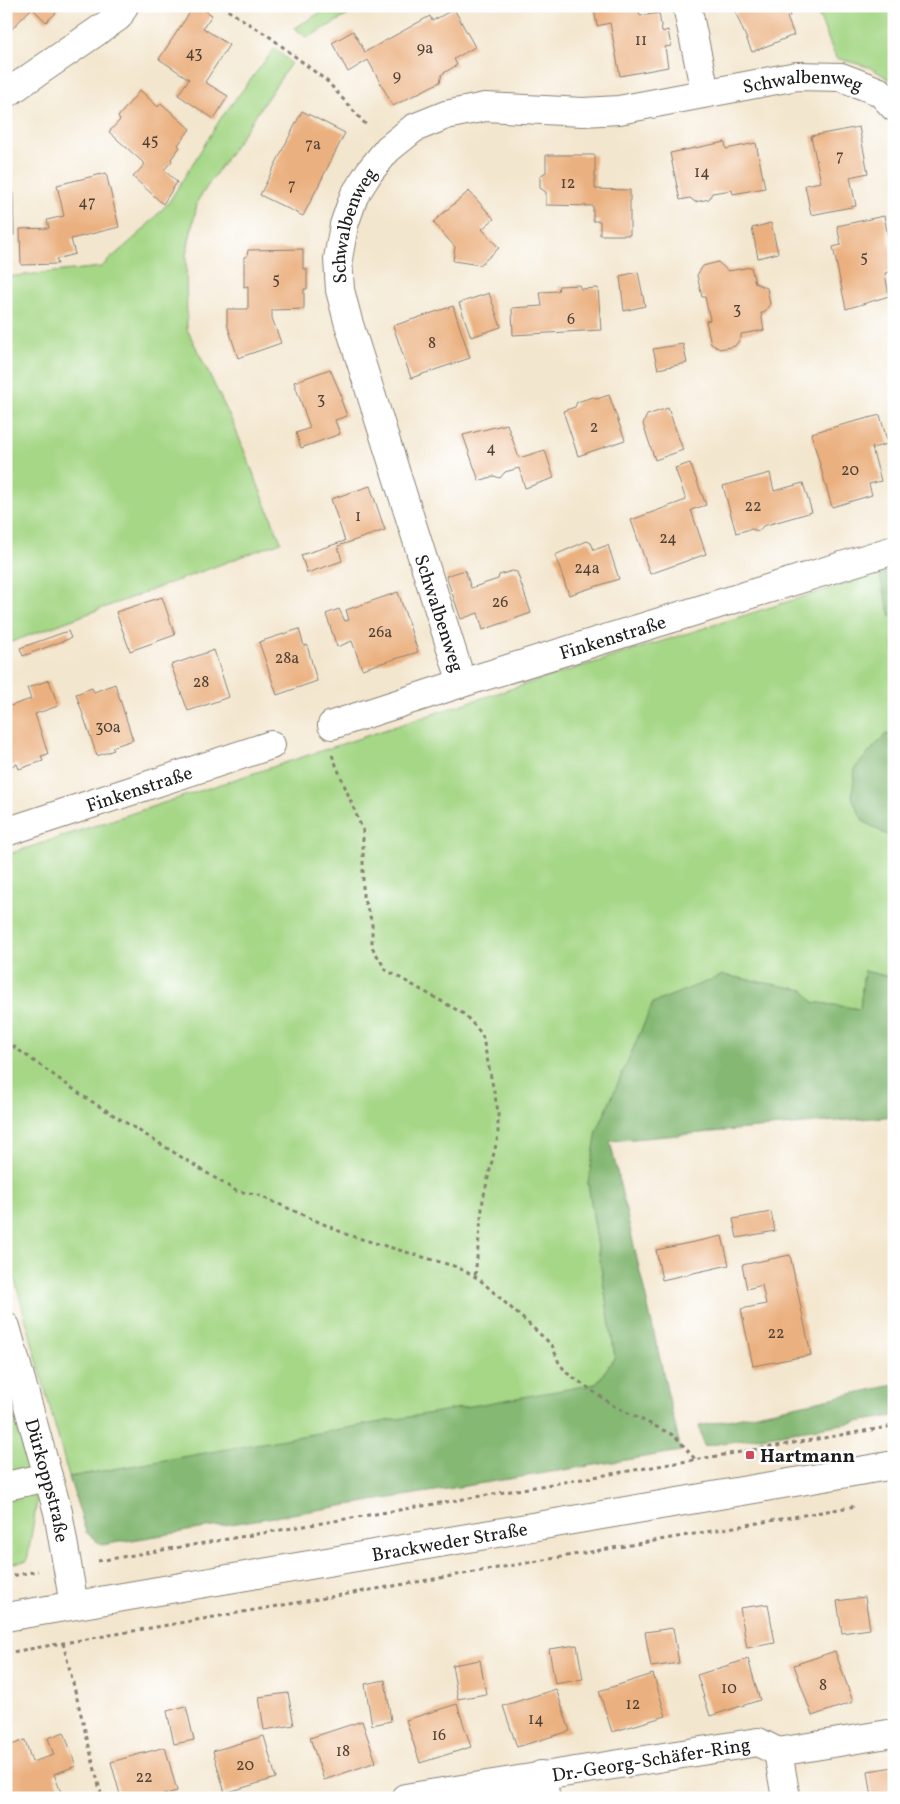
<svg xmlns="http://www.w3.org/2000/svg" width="900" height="1804" font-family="Vollkorn,serif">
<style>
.green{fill:#a5d786;stroke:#607a51}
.forest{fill:#84b873;stroke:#506a48}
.building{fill:#ebb07f}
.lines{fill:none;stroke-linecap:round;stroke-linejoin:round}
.minor-casing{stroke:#888175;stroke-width:30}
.path{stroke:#888175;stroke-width:3;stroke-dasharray:4 4;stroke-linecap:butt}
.minor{stroke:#fff;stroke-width:28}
.poi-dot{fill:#d1495b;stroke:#fff;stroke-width:2}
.labels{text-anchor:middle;stroke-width:5;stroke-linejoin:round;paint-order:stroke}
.number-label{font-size:16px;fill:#504135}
.street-label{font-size:19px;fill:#1c1c1c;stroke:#fff}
.poi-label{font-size:19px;font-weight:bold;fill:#1c1c1c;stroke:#fff;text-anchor:start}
</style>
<rect width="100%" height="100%" fill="#fff"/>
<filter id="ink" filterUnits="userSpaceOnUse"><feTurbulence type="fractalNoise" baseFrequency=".02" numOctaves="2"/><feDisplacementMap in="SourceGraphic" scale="10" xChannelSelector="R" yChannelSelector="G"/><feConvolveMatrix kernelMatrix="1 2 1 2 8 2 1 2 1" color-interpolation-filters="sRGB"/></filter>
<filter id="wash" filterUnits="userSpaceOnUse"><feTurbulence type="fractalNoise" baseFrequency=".0096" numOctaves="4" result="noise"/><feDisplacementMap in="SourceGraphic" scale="20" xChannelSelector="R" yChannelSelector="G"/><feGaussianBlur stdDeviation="1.12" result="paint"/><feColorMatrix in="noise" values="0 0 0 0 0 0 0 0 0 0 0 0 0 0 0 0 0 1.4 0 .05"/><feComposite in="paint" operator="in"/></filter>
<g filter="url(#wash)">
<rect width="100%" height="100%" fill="#f3e6ce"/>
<path class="green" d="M331,6H364L307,38L295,28Z
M815,6H894V82L869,67L836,58Z
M275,48L291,63L198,200L186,255L187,329L233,423L281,542L6,644V277L101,267L140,233L169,202L221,118Z
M879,573L891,616L894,617V736L886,734L863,821L894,839V978L864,971L860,1009L812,1002L653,1003L588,1183L615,1357L596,1385L69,1477L6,1247V855L466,703Z
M6,1387L37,1501L27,1561L6,1564Z"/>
<path class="forest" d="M894,568V617H891L879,573Z
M886,734L894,736V839L863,821L852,797L855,768Z
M864,971L894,978V1116L610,1141L681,1451L101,1545L86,1532L69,1477L596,1384L615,1357L588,1183L597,1131L653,1003L723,975L804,990L813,1002L860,1009Z
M894,1385V1416L704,1446L699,1426Z"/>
<g id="blocks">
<path class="building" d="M6,6H54L58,11L46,22L32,8L6,35Z
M194,6H198L212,15L203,28L229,45L205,82L228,96L214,119L178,95L189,79L159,59Z
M611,6H638L640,16L659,13L662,32L668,30L671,46L665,47L668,67L620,76L610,23L597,26L594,9Z
M733,6H787L790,16L787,17L794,35L752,52Z
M454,9L475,47L454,59L457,65L442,74L440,82L393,106L368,60L348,72L332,43L353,31L365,52L430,16L432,21Z
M140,90L158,107L161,103L190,129L178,145L180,147L171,159L172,161L164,170L177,182L163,204L133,177L145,164L109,132L120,120L118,117Z
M302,111L345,133L303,216L260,195Z
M859,127L868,173L850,177L856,206L811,215L805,185L821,182L811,136Z
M725,142L726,149L756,143L765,188L733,194L732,190L712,193L709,199L695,202L690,198L680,200L670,153Z
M546,155H595V189L630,190V235H600V221H593V206L546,205V192L540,188V176L546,172Z
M106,173L119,227L71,239L75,254L56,259L58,264L21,265L20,229L49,228L47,220L64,216L57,185Z
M6,190H13L14,235H6Z
M469,191L494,219L482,229L499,248L480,265L453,261L455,247L433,222Z
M884,216L894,266V271L885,273L889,296L846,309L833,247L841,245L837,226Z
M771,223L778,253L758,258L752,228Z
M303,249V269H307V289H304V309L272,310V318L281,343L238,358L227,324V309H248V286L244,287V257L247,256L248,250Z
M718,262L728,271L751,267L755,283L767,288L770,304L764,313H761L764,330L741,334V338L735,346L720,349L711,344L706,321L710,320L705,297H702L697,275L703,266Z
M638,272L645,306L624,311L620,276Z
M579,285L581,289L598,288L601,330L513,335L512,308L542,306L540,292L558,291L559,286Z
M489,293L501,327L471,337L459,303Z
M453,306L470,358L411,378L393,326Z
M683,344L687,363L658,369L653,349Z
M330,369L342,397L341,400L347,416L335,420L340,434L301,448L296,433L310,428L294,382Z
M609,395L625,440L578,456L563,411L575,407L577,402L593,397L597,399Z
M668,408L683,450L655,460L643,424L647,415Z
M880,415L888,444L872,448L881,481L869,484L872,495L832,507L811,433Z
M507,424L519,458L545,450L554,478L525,488L519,468L505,472L500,478L494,476L479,481L463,435Z
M690,463L706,505L691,510L706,554L650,574L631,520L686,500L675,468Z
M770,473L774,491L803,483L812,512L763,526L759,531L751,529L736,533L723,486Z
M370,486L385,530L338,546L342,561L307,573L301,555L345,541L331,499Z
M587,541L591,543L594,550L608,545L619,579L569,595L555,555Z
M465,570L471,588L498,579L499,575L512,571L517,572L531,613L483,630L478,613L461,619L446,576Z
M398,592L418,652L362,669L352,641L337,647L326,614L339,609L345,621L349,620L346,610Z
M162,597L175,635L130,651L116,612Z
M299,629L304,646L307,645L317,681L277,695L259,642Z
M68,631L71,638L23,656L20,648Z
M214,650L229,697L188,711L171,665Z
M49,680L58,706L35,714L48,754L41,756L43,761L19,769L17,764L6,768L7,707L31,699L27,688Z
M115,684L133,740L112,747L114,750L97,756L76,694L92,688L94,692Z
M771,1212L775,1231L737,1238L733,1219Z
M722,1236L729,1265L662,1280L656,1250Z
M790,1255L811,1355L753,1366L741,1309L766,1304L762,1285L747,1289L742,1265Z
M865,1597L870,1629L842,1633L837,1601Z
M768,1604L775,1643L747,1648L740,1608Z
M673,1628L679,1663L651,1667L645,1632Z
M577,1645L583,1679L555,1684L549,1649Z
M835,1651L853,1702L812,1716L794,1665Z
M748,1659L760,1700L710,1716L697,1675Z
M480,1660L486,1694L458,1699L452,1665Z
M653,1674L666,1716L612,1732L599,1691Z
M385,1680L391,1721L372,1725L365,1684Z
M556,1689L570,1731L517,1747L503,1706Z
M288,1693L294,1725L264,1730L259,1697Z
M457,1704L471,1747L420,1763L406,1720Z
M186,1706L194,1740L174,1744L167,1711Z
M362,1721L376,1762L324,1780L310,1738Z
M64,1732L76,1766L54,1774L63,1798H13L6,1780V1747L25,1740L32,1762L54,1755L48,1738Z
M264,1736L276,1778L225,1793L213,1751Z
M165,1747L177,1791L152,1798H121L111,1762Z
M894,1767V1798H872L868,1771Z"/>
</g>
</g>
<g filter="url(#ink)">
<use href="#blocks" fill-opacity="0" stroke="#888175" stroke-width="1"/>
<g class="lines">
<defs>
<g id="minor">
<path d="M687,6L705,92"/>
<path d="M6,94L118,17L124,6"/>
<path id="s1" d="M462,683L348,321L340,290L338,259L344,225L354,196L370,171L388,149L414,128L446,115L485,107L583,112L619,110L797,76L841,77L880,92L894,107"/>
<path id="s2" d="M332,725L462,683L894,550"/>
<path id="s3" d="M6,832L271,745"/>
<path id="s4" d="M6,1327L58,1512L74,1605"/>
<path d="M6,1486L48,1477"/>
<path id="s5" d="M6,1617L894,1465"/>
<path d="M778,1752L786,1798"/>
<path d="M541,1775L546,1798"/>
<path id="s6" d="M405,1798L758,1742L778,1752L894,1733"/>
</g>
</defs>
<use href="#minor" class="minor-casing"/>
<path class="path" d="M221,6L270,37L328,82L367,126
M888,6L894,50
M332,755L363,831V897L372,922V947L386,970L464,1014L482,1034L498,1111V1136L483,1199L475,1277
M6,1041L83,1096L236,1191L256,1194L348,1235L457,1267L479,1279L552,1345L559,1363L567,1373L614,1406L675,1436L695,1459
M98,1561L894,1426
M6,1577L38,1571
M63,1643L102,1798
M6,1653L856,1506"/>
<use href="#minor" class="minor"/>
</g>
</g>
<rect class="poi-dot" x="745" y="1450" width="10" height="10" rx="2.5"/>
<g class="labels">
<g class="number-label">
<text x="641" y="45">11</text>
<text x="425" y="53">9a</text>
<text x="194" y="58">43</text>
<text x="397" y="81">9</text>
<text x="150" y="145">45</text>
<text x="313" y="149">7a</text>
<text x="840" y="161">7</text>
<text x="702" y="177">14</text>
<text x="568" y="188">12</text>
<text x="292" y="190">7</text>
<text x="87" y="207">47</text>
<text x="864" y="262">5</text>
<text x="276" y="284">5</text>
<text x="737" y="314">3</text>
<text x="571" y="324">6</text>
<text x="432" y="348">8</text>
<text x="321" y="404">3</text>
<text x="594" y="432">2</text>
<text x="491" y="453">4</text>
<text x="850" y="475">20</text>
<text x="753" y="511">22</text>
<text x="358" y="521">1</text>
<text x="668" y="543">24</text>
<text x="587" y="573">24a</text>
<text x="500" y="607">26</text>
<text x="380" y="637">26a</text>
<text x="287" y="663">28a</text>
<text x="201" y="687">28</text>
<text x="108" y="732">30a</text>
<text x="776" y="1338">22</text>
<text x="823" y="1690">8</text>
<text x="729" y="1693">10</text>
<text x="633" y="1709">12</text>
<text x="536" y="1724">14</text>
<text x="439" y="1740">16</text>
<text x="343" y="1756">18</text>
<text x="245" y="1770">20</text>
<text x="144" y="1782">22</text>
</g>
<g class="street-label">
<text dy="7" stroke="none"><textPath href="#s1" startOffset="995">Schwalbenweg</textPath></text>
<text dy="7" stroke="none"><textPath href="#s1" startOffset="479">Schwalbenweg</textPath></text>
<text transform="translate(440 613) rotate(72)" y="7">Schwalbenweg</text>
<text dy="7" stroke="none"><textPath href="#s2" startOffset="294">Finkenstraße</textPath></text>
<text dy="7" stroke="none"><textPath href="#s3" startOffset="140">Finkenstraße</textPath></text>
<text dy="7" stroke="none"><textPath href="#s4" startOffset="159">Dürkoppstraße</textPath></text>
<text dy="7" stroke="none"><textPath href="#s5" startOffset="450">Brackweder Straße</textPath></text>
<text dy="7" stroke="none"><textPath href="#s6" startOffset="249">Dr.-Georg-Schäfer-Ring</textPath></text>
</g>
<g class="poi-label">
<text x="760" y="1462">Hartmann</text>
</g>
</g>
<rect width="900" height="1804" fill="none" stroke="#fff" stroke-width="25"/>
</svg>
